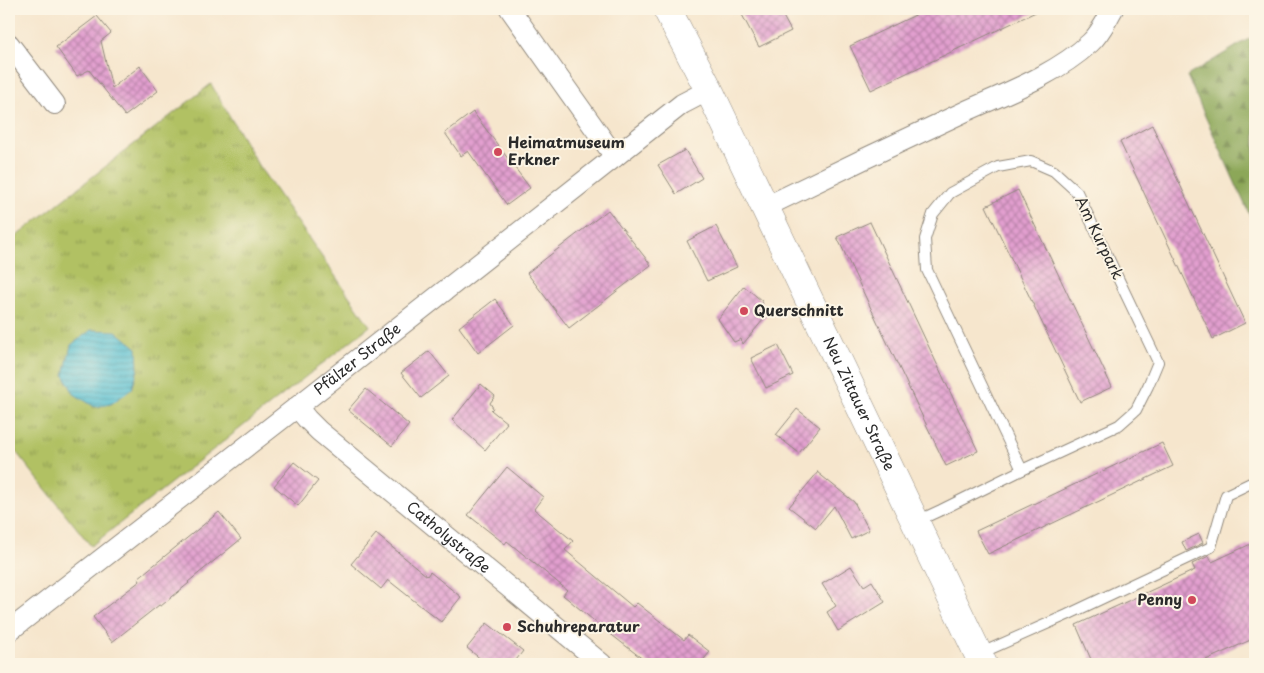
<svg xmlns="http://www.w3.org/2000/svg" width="1264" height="673" font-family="'Playpen Sans',sans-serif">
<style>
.grass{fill:url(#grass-tufts);stroke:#6e7647;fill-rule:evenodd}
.forest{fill:url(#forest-firs);stroke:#5c6942}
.water{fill:url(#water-rules);stroke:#40757e}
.building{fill:url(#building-cross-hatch)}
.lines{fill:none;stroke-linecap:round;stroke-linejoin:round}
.service-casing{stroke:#90887c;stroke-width:12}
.minor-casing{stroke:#90887c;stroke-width:22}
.secondary-casing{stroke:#90887c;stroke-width:29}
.service{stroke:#fff;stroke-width:10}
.minor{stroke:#fff;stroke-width:20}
.secondary{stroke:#fff;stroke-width:28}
.poi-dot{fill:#d1495b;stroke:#fcf5e5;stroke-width:2}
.labels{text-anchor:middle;stroke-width:4;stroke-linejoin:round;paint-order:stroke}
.poi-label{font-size:15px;font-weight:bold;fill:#2b2b2b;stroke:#fcf5e5;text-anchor:start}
.street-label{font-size:15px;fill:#2b2b2b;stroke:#fcf5e5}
</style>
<defs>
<pattern id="grass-tufts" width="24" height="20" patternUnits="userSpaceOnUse" patternTransform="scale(1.25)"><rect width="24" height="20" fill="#b1c163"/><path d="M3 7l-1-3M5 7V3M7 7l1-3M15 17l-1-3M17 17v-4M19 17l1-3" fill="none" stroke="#909d52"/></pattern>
<pattern id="forest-firs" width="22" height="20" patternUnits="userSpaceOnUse" patternTransform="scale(1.25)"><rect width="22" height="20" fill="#8ca759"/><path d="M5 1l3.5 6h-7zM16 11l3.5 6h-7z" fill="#73884a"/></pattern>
<pattern id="water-rules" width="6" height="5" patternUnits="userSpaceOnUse" patternTransform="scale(1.25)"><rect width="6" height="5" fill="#55bfd1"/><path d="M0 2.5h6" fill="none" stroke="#479baa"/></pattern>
<pattern id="building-cross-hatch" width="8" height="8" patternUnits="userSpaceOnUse" patternTransform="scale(1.25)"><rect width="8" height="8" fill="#e29fcf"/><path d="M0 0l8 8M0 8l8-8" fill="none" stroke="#b782a8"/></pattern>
</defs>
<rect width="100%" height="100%" fill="#fcf5e5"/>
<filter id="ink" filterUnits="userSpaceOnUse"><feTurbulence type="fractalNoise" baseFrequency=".02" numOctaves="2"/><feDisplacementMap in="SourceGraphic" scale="10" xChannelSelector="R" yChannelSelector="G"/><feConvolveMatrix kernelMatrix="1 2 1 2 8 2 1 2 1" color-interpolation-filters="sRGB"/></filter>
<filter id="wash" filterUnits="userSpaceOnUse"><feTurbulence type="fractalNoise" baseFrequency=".0096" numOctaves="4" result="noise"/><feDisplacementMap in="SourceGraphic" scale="20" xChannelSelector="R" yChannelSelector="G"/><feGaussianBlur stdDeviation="1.12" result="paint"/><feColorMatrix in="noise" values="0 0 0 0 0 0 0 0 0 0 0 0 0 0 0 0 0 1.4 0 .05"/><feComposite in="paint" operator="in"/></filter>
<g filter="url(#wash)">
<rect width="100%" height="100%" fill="#f6e6cd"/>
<path class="grass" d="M211,84L258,165L370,326L91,546L9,443V242ZM116,331L136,348L138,369L132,389Z"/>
<path class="forest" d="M1255,35V227L1187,76Z"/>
<path class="water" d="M91,330L116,331L137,348L138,369L132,389L111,404L95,407L74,394L64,375L71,345Z"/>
<g id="blocks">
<path class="building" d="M739,9H779L791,31L759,47Z
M928,9H1042L871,90L850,46Z
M97,16L111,33L101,41L112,88L140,66L158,91L125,116L89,70L77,76L56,47Z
M473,112L530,188L507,205L468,151L461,156L445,133Z
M1152,125L1245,323L1213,339L1120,142Z
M685,150L702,178L676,194L658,165Z
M1018,190L1112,387L1080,402L986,206Z
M608,210L651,265L569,328L527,273Z
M870,222L978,451L946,466L837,237Z
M716,226L737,267L707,281L687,241Z
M744,286L762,301L763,310L768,314L743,344L741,339L734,342L718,319Z
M495,299L514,325L478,353L459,327Z
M778,345L793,375L766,388L751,358Z
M429,351L449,376L421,398L401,373Z
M481,384L495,396L490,403L493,408L491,410L507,423L485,450L452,420Z
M366,389L409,425L392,446L348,410Z
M797,409L820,427L799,453L776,435Z
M1162,443L1173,466L988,554L976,531Z
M294,462L318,481L298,506L274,486Z
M507,467L543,497L534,509L573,541L565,550L633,607L637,603L684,640L688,635L710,652L700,664H649L599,625L563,595L567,590L507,541L505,544L468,515Z
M817,472L854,502L869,530L851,539L834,506L816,528L789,507L818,472Z
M219,512L241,539L188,582L189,583L161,606L159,605L112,642L93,617L140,581L138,578Z
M376,534L427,576L430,572L461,597L441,622L388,580L381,589L351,564Z
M1199,534L1203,543L1186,551L1182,542Z
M1255,542V638L1197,664H1093L1076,625L1195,570L1192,564L1209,556L1212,562Z
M851,566L864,586L872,581L885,602L838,631L827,612L836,606L822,584Z
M487,623L523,651L513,664H487L467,648Z"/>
</g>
</g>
<g filter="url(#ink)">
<use href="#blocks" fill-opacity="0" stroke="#90887c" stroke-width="1"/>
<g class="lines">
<defs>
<path id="service" d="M915,522L941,510L1022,470L1119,425L1136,410L1148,386L1158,362L1077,192L1054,171L1031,161L998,167L950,193L933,214L925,239L927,270L1022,470
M979,654L1067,615L1211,547L1226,495L1255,481"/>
<g id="minor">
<path d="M510,9L615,157"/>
<path d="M9,44L55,104"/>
<path d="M765,207C830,175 897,143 964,112C1006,93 1055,75 1090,43C1100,34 1106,21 1113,9"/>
<path id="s1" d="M297,407L307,419L319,431L602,664"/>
<path id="s2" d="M9,631L297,407L682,104L709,90"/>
</g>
<g id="secondary">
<path id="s3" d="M667,9L709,90L983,664"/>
</g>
</defs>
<use href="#service" class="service-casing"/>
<use href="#minor" class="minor-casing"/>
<use href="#secondary" class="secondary-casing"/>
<use href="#service" class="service"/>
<use href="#minor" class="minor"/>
<use href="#secondary" class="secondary"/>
</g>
</g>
<g class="poi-dot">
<circle cx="498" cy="152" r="5"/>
<circle cx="744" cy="311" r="5"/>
<circle cx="1192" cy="600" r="5"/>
<circle cx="507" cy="627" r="5"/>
</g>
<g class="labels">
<g class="poi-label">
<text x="508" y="148">Heimatmuseum<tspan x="508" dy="17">Erkner</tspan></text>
<text x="754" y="316">Querschnitt</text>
<text x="1182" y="605" text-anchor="end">Penny</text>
<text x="517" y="632">Schuhreparatur</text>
</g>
<g class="street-label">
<text transform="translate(1099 238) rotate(64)" y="5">Am Kurpark</text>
<text dy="5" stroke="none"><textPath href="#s2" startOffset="442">Pfälzer Straße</textPath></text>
<text dy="5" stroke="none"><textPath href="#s3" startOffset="439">Neu Zittauer Straße</textPath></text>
<text dy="5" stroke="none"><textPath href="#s1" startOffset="200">Catholystraße</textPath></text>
</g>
</g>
<rect width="1264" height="673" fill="none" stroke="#fcf5e5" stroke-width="30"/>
</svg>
